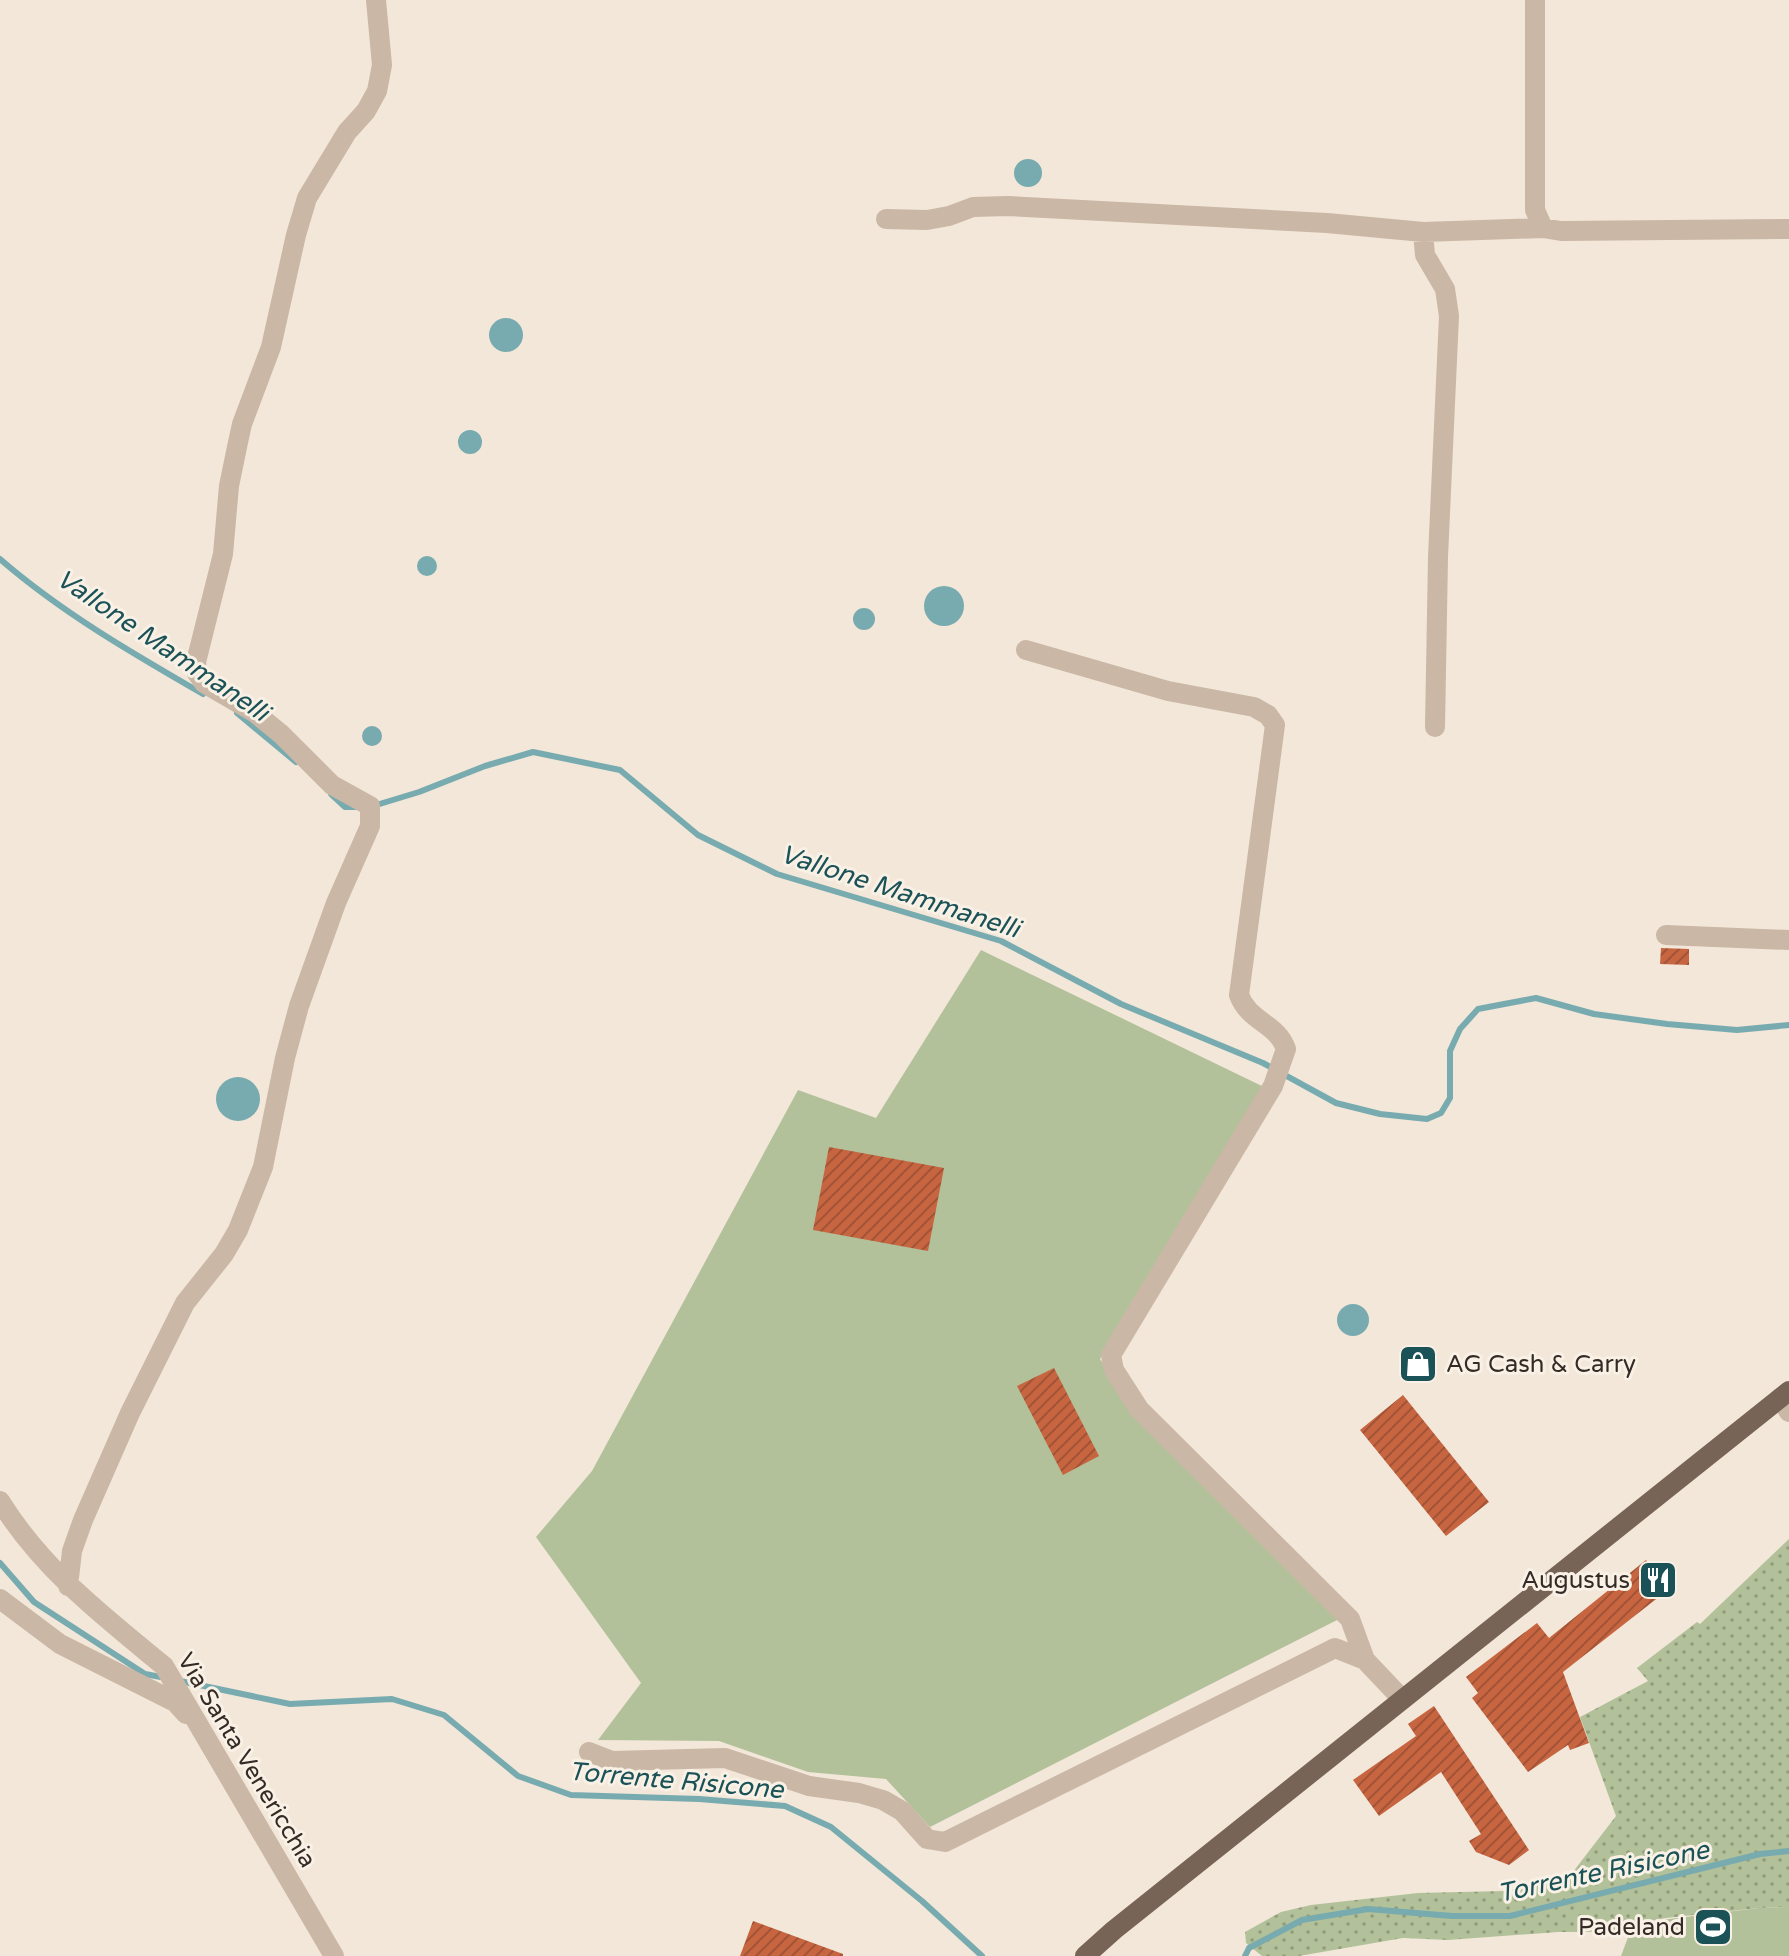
<svg xmlns="http://www.w3.org/2000/svg" width="1789" height="1956" font-family="'Varela Round',sans-serif">
<style>
.grass{fill:url(#grass-dots)}
.garden{fill:#b2c199}
.water{fill:#78abaf}
.lines{fill:none;stroke-linecap:round;stroke-linejoin:round}
.stream{stroke:#78abaf;stroke-width:6}
.building{fill:url(#building-hatch)}
.minor{stroke:#cab7a5;stroke-width:20}
.major{stroke:#786357;stroke-width:20}
.labels{text-anchor:middle;stroke-width:6;stroke-linejoin:round;paint-order:stroke}
.poi-label{font-size:24px;fill:#352b26;stroke:#f9f1e5;text-anchor:end}
.street-label{font-size:24px;fill:#352b26;stroke:#f9f1e5}
.water-label{font-size:26px;font-style:italic;fill:#1b5257;stroke:#f9f1e5}
</style>
<defs>
<pattern id="grass-dots" width="8" height="8" patternUnits="userSpaceOnUse" patternTransform="scale(2)"><rect width="8" height="8" fill="#b2c199"/><path d="M2 2h.1M6 6h.1" fill="none" stroke="#929d7d" stroke-width="1.8" stroke-linecap="round"/></pattern>
<pattern id="building-hatch" width="6" height="6" patternUnits="userSpaceOnUse" patternTransform="scale(2)"><rect width="6" height="6" fill="#c86541"/><path d="M-1 1l2-2M0 6l6-6M5 7l2-2" fill="none" stroke="#a35336"/></pattern>
</defs>
<rect width="100%" height="100%" fill="#f2e7d9"/>
<path class="grass" d="M1789,1539V1907L1759,1908L1666,1918L1645,1922L1630,1932H1558L1448,1940L1403,1938L1299,1956H1262L1246,1943L1245,1932L1281,1912L1311,1905L1418,1893L1505,1891L1551,1880L1566,1881L1616,1816L1580,1717L1648,1681L1637,1668L1697,1622L1700,1624Z"/>
<path class="garden" d="M981,950L1266,1088L1100,1359L1139,1414L1343,1617L930,1827L886,1779L808,1772L719,1741L598,1740L641,1683L536,1537L592,1471L798,1090L876,1118Z
M1789,1907V1956H1621L1630,1932L1645,1922L1759,1908Z"/>
<path class="water" d="M1014 173a14 14 0 1 1 28 0a14 14 0 1 1-28 0Z
M489 335a17 17 0 1 1 34 0a17 17 0 1 1-34 0Z
M458 442a12 12 0 1 1 24 0a12 12 0 1 1-24 0Z
M417 566a10 10 0 1 1 20 0a10 10 0 1 1-20 0Z
M924 606a20 20 0 1 1 40 0a20 20 0 1 1-40 0Z
M853 619a11 11 0 1 1 22 0a11 11 0 1 1-22 0Z
M362 736a10 10 0 1 1 20 0a10 10 0 1 1-20 0Z
M216 1099a22 22 0 1 1 44 0a22 22 0 1 1-44 0Z
M1337 1320a16 16 0 1 1 32 0a16 16 0 1 1-32 0Z"/>
<g class="lines">
<path class="stream" d="M0,559C61,612 132,653 203,694
M237,713L296,762
M331,794L345,807H358
M373,806L419,792L485,766L533,752L620,770L698,835L777,874L1001,941L1121,1004L1263,1063L1336,1103L1380,1114L1427,1119L1441,1113L1450,1098V1051L1460,1029L1478,1009L1536,998L1594,1014L1667,1024L1737,1030L1789,1025
M0,1563L34,1602L145,1674L166,1678
M180,1681L290,1704L392,1699L444,1715L518,1776L571,1795L699,1799L785,1806L831,1827L922,1901L982,1956
M1245,1956L1249,1948L1302,1920L1368,1909L1452,1916H1510L1760,1854L1789,1851"/>
</g>
<path class="building" d="M1661,948L1689,949V965L1660,964Z
M829,1147L944,1168L928,1251L813,1230Z
M1054,1368L1099,1456L1063,1475L1017,1386Z
M1403,1395L1489,1502L1446,1536L1360,1430Z
M1646,1560L1669,1589L1563,1672L1589,1743L1570,1750L1568,1745L1528,1772L1472,1698L1478,1693L1466,1677L1537,1623L1549,1638Z
M1434,1706L1529,1850L1509,1865L1476,1852L1469,1841L1481,1834L1441,1772L1379,1816L1353,1780L1416,1736L1408,1724Z
M753,1921L843,1954V1956H740Z"/>
<g class="lines">
<path class="minor" d="M1535,0V210L1543,228L1561,231L1789,229
M886,219L927,220L949,216L973,207L1008,206L1327,223L1423,232L1543,228
M1423,232L1425,255L1445,289L1449,316L1438,557L1435,727
M1026,650L1168,691L1254,707L1268,715L1275,725L1239,995C1249,1022 1277,1023 1286,1049L1273,1086L1111,1355L1114,1370L1139,1409L1350,1619L1365,1660L1402,1699
M1666,935L1789,940
M1780,1398L1789,1412
M0,1501C42,1569 103,1616 164,1666L334,1956
M68,1586L72,1551L83,1520L130,1413L185,1303L224,1254L238,1230L263,1167L285,1058L299,1006L336,903L370,826V806L332,785L281,734L254,712L204,683L197,673L196,662L223,554L229,486L237,447L242,424L271,347L296,235L307,198L347,132L366,111L377,91L382,65L376,0
M0,1599L60,1644L175,1702L186,1714
M589,1752L612,1761L725,1758L809,1786L859,1793L883,1800L902,1811L927,1839L945,1842L1335,1648L1365,1660"/>
<path class="major" d="M1085,1956L1114,1930L1789,1391"/>
</g>
<defs>
<symbol id="shop-square" viewBox="-11 -11 22 22"><rect x="-9" y="-9" width="18" height="18" rx="4" fill="#1b5257" stroke="#f9f1e5"/><path d="M-5-2.5h2.3a2.7 3.5 0 0 1 5.4 0H5L5.5 6h-11ZM-1.5-2.5h3a1.5 2.3 0 0 0-3 0Z" fill="#fff"/></symbol>
<symbol id="restaurant-square" viewBox="-11 -11 22 22"><rect x="-9" y="-9" width="18" height="18" rx="4" fill="#1b5257" stroke="#f9f1e5"/><path d="M-5-6h1v4h1v-4h1v4h1v-4h1v5L-1.5 .5V6h-2V.5L-5-1ZM5-6V6H3V1.5H1.5Q1.5-4 5-6Z" fill="#fff"/></symbol>
<symbol id="stadium-square" viewBox="-11 -11 22 22"><rect x="-9" y="-9" width="18" height="18" rx="4" fill="#1b5257" stroke="#f9f1e5"/><path d="M0-5a6.5 5 0 1 0 0 10a6.5 5 0 1 0 0-10ZM-3.5-1.8h7v3.6h-7Z" fill="#fff"/></symbol>
</defs>
<g fill-rule="evenodd">
<use href="#shop-square" x="1396" y="1342" width="44" height="44"/>
<use href="#restaurant-square" x="1636" y="1558" width="44" height="44"/>
<use href="#stadium-square" x="1691" y="1905" width="44" height="44"/>
</g>
<g class="labels">
<g class="poi-label">
<text x="1446" y="1372" text-anchor="start">AG Cash &amp; Carry</text>
<text x="1630" y="1588">Augustus</text>
<text x="1685" y="1935">Padeland</text>
</g>
<g class="street-label">
<text transform="translate(247 1760) rotate(59)" y="8">Via Santa Venericchia</text>
</g>
<g class="water-label">
<text transform="translate(163 645) rotate(34)" y="9">Vallone Mammanelli</text>
<text transform="translate(900 891) rotate(18)" y="9">Vallone Mammanelli</text>
<text transform="translate(676 1780) rotate(5)" y="9">Torrente Risicone</text>
<text transform="translate(1603 1871) rotate(-12)" y="9">Torrente Risicone</text>
</g>
</g>
</svg>
